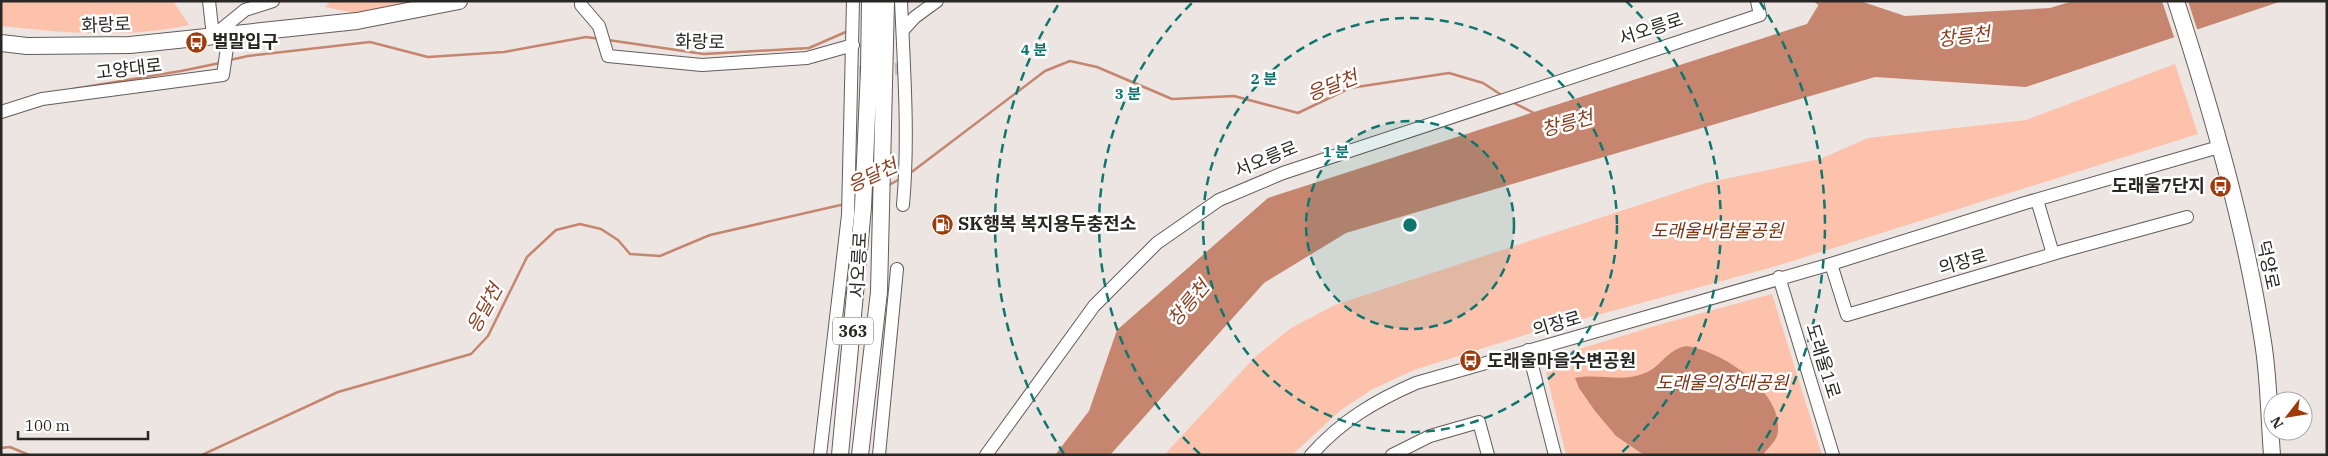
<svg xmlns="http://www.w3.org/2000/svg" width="2328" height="456" font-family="'IBM Plex Serif','Noto Sans KR',serif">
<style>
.green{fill:#fdc2ac}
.water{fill:#c5856e}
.pier{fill:#ece5e2}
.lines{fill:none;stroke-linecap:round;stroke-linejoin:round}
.stream{stroke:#c5856e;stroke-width:2.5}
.minor-tunnel{stroke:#c5bfbc;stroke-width:12;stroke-dasharray:12 6;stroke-linecap:butt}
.minor-casing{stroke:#635c5a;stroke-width:14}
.major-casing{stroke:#635c5a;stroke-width:18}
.minor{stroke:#fff;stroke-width:12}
.major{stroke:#fff;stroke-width:16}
.ring{fill:none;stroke:#0f766e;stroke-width:2.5;stroke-dasharray:9 6}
.labels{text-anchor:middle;stroke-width:5;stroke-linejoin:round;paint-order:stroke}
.shield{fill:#fff;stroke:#696867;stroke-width:1}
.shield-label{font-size:16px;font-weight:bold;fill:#292726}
.street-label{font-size:18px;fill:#292726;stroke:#fff}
.poi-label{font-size:18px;font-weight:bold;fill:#292726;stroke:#fff;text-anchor:start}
.park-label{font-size:18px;font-style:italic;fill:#7f3212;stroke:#fff}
.water-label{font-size:19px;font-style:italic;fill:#8b3d1e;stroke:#fff}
.centre{fill:#0f766e;stroke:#fff;stroke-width:2.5}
.ring-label{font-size:15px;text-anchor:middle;font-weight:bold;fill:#0f766e;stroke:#fff;stroke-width:5;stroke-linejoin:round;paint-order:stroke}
</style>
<rect width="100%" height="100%" fill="#ece5e2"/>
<path class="green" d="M1,1H173L189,25C123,39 67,33 1,26Z
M331,1H425L360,14L325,7Z
M2175,64L2198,134L1773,267L1528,334L1414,370L1371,390L1341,410L1292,455H1164L1255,357L1291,328L1335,305L1706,183L1820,159L1868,138L2026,120Z
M1772,294L1822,455H1566L1543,360L1665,323Z"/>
<path class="water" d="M1821,1H1860L1905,16L2050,8L2073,1H2282L2026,87L1875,77L1346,233L1264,283L1110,455H1055L1089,411L1117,330L1268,198L1807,24Z
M1686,346C1721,350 1788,394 1777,436C1775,442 1767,449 1763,455H1644L1616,436L1595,411L1579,388L1575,378C1599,373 1622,383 1645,373C1661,367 1665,351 1686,346Z"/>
<path class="pier" d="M2162,1H2188L2198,32L2175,40Z"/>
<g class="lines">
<path class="stream" d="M1815,1L1822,6
M608,40L704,54L809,48L848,31
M230,60L248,56L370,42L428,57L504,52L586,37L600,39
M73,89L181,71L220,63
M1512,102L1534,113
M909,174L1045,71L1070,61L1097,67L1172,99L1234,96L1298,113L1350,88L1449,73L1483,83L1503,96
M887,186L900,179
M1,448L10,447L29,455
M202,455L338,392L471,354L488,336L527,257L556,230L580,224L601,229L618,240L630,254L660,256L710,235L845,204"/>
<path class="minor-tunnel" d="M859,72L898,69"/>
<defs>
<path id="minor" d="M209,1L213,36
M581,1V5L599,26L608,56L702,65L807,58L853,45
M901,1C904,69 909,138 903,205
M904,29L915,17L937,1
M213,36L245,10L273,1
M1,112L42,99L223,75L229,34
M2037,200L2053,254
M1831,264L1847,315L2063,251L2187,217
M1779,277L1833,455
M1528,350L1555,455
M820,455L848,215L853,1
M879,455L897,269
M986,455L1094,306L1157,243L1219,200L1283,173L1760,15L1757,1
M1311,455C1341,421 1375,401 1416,383L1831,264L2025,203L2219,147
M1392,455L1430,436L1479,422L1488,455"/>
<path id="major" d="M2176,1C2212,112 2245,226 2263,342C2269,379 2269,417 2272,455
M1,43L27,46L130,45L357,21L459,1
M840,455L863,207L869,70L870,1
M860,455L879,292L886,1"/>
</defs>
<use href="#minor" class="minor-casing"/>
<use href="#major" class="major-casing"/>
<use href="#minor" class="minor"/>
<use href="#major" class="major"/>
</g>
<circle cx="1410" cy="225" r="104" fill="#0f766e" fill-opacity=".12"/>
<g class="ring">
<circle cx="1410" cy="225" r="104"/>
<circle cx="1410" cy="225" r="207"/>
<path d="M1200 454A311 311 0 0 1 1194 1M1626 1A311 311 0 0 1 1620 454"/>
<path d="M1064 454A415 415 0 0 1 1060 2M1760 2A415 415 0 0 1 1756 454"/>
</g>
<defs>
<symbol id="bus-disc" viewBox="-11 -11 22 22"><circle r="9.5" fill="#9f3a0b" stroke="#fff"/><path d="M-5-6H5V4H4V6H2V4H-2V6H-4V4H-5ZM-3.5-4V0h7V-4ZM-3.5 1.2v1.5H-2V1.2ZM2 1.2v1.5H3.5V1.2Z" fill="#fff"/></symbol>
<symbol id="fuel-disc" viewBox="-11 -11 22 22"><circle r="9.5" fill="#9f3a0b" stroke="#fff"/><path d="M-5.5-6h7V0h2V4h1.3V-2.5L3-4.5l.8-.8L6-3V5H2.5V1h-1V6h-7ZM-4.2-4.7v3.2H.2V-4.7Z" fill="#fff"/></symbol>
</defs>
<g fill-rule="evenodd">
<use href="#bus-disc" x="184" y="30" width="25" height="25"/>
<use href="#bus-disc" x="2208" y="174" width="25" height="25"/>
<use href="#fuel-disc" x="930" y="212" width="25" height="25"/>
<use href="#bus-disc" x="1458" y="348" width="25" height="25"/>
</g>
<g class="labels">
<rect class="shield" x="833" y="317.5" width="40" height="27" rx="4"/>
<g class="shield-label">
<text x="853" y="337">363</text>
</g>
<g class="street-label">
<text transform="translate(106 25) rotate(-2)" y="6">화랑로</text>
<text transform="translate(1651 29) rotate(-18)" y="6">서오릉로</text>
<text transform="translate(700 42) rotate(1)" y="6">화랑로</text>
<text transform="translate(129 69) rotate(-7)" y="6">고양대로</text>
<text transform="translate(1266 159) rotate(-22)" y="6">서오릉로</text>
<text transform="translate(1963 262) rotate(-16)" y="6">의장로</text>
<text transform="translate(859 265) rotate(-87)" y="6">서오릉로</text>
<text transform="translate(2268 265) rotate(78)" y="6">덕양로</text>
<text transform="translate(1557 324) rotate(-16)" y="6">의장로</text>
<text transform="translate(1823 361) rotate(73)" y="6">도래울1로</text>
</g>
<g class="poi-label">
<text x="212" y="48">벌말입구</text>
<text x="2205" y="192" text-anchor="end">도래울7단지</text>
<text x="958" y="230">SK행복 복지용두충전소</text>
<text x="1487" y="367">도래울마을수변공원</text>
</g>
<g class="park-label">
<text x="1717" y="237">도래울바람물공원</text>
<text x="1722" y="389">도래울의장대공원</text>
</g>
<g class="water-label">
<text transform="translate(1964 36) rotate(-7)" y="7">창릉천</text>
<text transform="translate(1332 85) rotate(-21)" y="7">응달천</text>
<text transform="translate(1567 123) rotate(-15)" y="7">창릉천</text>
<text transform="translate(872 175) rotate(-25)" y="7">응달천</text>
<text transform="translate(1188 303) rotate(-50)" y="7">창릉천</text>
<text transform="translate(484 308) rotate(-61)" y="7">응달천</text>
</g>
</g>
<circle cx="1410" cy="225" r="8" class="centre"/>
<g class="ring-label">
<text x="1034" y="55">4 분</text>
<text x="1264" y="84">2 분</text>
<text x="1128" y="99">3 분</text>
<text x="1336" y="157">1 분</text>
</g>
<rect width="2328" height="456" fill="none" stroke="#292726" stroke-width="5"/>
<g transform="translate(2288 416) rotate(239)"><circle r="24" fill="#ffffff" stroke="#a9a9a8"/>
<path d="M0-4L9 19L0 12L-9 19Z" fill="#9f3a0b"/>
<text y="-8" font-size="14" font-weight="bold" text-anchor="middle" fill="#292726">N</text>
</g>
<path d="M18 431v8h130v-8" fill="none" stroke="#292726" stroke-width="2.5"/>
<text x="25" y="431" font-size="15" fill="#292726" stroke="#ffffff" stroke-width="4" paint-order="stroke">100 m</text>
</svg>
